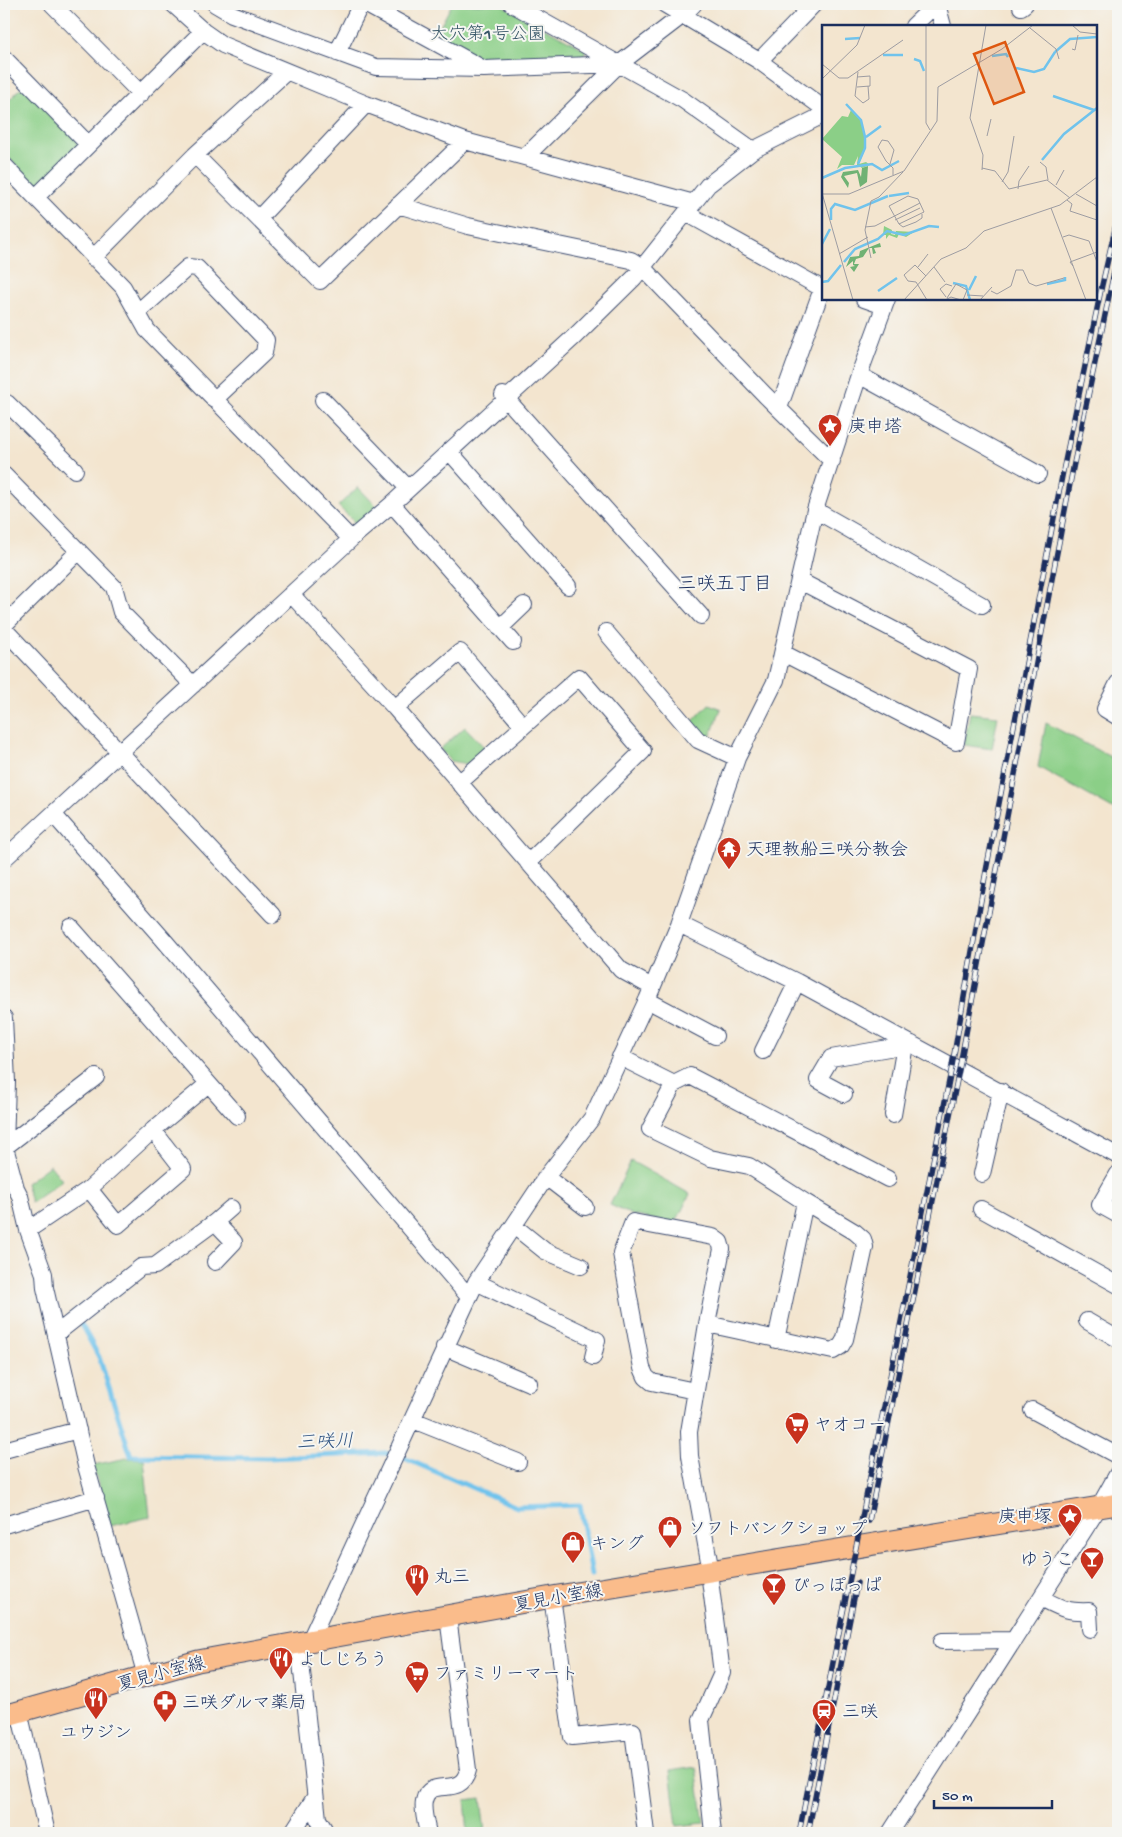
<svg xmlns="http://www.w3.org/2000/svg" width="1122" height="1837" font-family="'Gochi Hand','Klee One',sans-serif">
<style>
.green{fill:#8bcf87;stroke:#537f72}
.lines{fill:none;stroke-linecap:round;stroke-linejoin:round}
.stream{stroke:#70c3ec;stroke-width:5}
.minor-casing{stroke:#3b4a6f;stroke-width:18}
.major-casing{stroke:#3b4a6f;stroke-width:23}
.minor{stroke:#fff;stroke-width:16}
.major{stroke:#fabc8b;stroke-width:21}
.rail-casing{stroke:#1b2f5e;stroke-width:5.5}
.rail{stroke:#f6f6f2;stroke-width:4;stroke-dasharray:11;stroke-linecap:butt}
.labels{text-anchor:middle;stroke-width:4;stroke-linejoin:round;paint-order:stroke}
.park-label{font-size:18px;fill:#375768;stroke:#f6f6f2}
.poi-label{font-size:18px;fill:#1b2f5e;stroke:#f6f6f2;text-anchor:start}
.street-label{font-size:18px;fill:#1b2f5e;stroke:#f6f6f2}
.neighbourhood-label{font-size:19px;fill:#1b2f5e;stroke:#f6f6f2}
.water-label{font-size:19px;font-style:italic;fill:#305482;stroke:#f6f6f2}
.inset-river{fill:none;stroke:#70c3ec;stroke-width:2.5}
.inset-road{fill:none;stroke:#9d9ca2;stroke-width:1}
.view{fill:#de5710;fill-opacity:0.15;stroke:#de5710;stroke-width:2.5}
.inset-edge{fill:none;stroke:#1b2f5e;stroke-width:2.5}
</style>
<rect width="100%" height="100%" fill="#f6f6f2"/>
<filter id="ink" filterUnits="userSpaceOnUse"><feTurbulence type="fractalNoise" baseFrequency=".02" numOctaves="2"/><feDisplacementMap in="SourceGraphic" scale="10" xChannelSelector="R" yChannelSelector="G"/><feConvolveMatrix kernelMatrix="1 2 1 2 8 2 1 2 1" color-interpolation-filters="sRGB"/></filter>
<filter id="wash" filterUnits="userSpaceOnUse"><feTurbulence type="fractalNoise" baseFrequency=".0096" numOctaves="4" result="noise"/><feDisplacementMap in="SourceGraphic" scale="20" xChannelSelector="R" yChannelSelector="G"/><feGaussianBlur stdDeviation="1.12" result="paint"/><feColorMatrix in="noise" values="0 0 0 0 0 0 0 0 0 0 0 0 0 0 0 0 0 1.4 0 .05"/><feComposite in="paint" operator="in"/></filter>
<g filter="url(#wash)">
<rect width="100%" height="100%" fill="#f3e5cf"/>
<path class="green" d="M452,4H500L586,50L582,59L482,63L435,36Z
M24,85L79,141V148L41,185H34L4,153V105Z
M358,487L378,508L358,526L338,506Z
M709,704L721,709L710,737L703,734L692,722Z
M970,713L998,716L992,749L964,745Z
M1046,723L1118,761V812L1038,767Z
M465,727L485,748L467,764L450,761L440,749Z
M631,1161L690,1194L675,1224L632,1215L610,1205Z
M50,1165L62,1180L31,1203L26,1183Z
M127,1458L144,1459L150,1517L110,1526L93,1465Z
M696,1767L704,1823L677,1826L670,1771Z
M481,1798L485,1833H468L465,1800Z"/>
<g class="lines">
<path class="stream" d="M81,1324L99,1357L131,1456L267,1458L385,1453L404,1458L517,1507L580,1505L592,1575"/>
</g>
</g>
<g filter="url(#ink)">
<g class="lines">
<defs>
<path id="minor" d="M52,4L141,94
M173,4L203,31L223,45L366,104L465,141L694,203
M215,4L232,14L376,67L484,69L619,64
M365,4L482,68
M512,4L683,100L753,150
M664,4L759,61L823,108
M937,4L943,26
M1021,7L1025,4
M913,26L936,4
M337,53L361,4
M4,58L88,144
M759,61L814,4
M195,155L320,281L465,141
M525,157L619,64L683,15L694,4
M4,165L123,287L147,330L351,539
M36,197L203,31
M398,205L468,226L631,260L642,267L765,395L832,461
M686,213L823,289
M259,218L366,104
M93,258L195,155L286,72
M864,299L884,306
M138,312L188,267L197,268L266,340L264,353L214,400
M859,375L1038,474
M503,395L701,616
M323,400L408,488
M4,406L7,403L75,470
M779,408L822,289
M449,451L568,586
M4,475L114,587L121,612L193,685
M392,504L513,642
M815,510L982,605
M291,594L395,708L621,970L652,987
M4,625L79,551
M500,628L524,605
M4,629L273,915
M606,632L698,740L737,758
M783,653L956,742L969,669L800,581
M1118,683L1105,709L1118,717
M395,708L460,652L523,726
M459,783L579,677L643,751L528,863
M54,815L163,939L469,1297
M4,859L351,539L392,504L575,336L634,278L708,185L753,150L823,115
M679,924L797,982L1118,1156
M71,927L237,1116
M647,1000L715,1036
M4,1018L7,1082L5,1147L16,1188L20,1196L28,1230L44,1274L45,1288L86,1466L146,1676
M763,1051L797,982
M620,1057L674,1084
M844,1094L818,1080L831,1058L912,1044
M893,1115L905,1045
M5,1147L96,1077
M982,1174L1001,1091
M1118,1174L1100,1205L1118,1215
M546,1177L585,1207
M89,1189L118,1225L183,1169L153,1130
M981,1209L1118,1285
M514,1226L545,1251L581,1266
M28,1230L89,1189L153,1130L208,1084
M215,1262L234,1242L215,1222
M476,1282L597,1340L593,1357
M1087,1321L1118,1339
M707,1324L833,1351L841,1346L845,1339L865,1247L863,1239L855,1232L805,1202L749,1166L710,1158L650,1129L674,1084L690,1076L888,1179
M56,1334L141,1267L155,1266L215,1222L231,1208
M776,1340L805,1202
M444,1347L529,1383
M695,1391L652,1382L646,1377L642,1368L621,1253L633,1222L713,1237L720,1242L722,1249L707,1324L689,1432L690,1456L711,1572
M1032,1410L1118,1456
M413,1420L518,1462
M4,1450L78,1430
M4,1525L96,1498
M709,1572L722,1673L701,1720L713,1833
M552,1597L572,1737L633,1731L646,1833
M1041,1598C1061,1608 1066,1612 1089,1611L1090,1629
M942,1641L1014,1640
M309,1642L476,1282L546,1177L592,1118L647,1000L679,924L737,758L776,680L815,510L859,375L887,299
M299,1644L318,1819L324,1829L325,1833
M19,1711L47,1833
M292,1833L315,1797
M428,1833C426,1824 422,1810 424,1801C429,1775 461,1800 468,1770L448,1617
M890,1833L1099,1507L1118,1473"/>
<path id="major" d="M4,1716L198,1661L552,1597L1118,1504"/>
</defs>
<use href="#minor" class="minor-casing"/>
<use href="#major" class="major-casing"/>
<use href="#minor" class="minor"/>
<use href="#major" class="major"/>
<defs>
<path id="rail" d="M869,1521L959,1070L1073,468L1118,253
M799,1833L952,1066L986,871L1064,466L1102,285L1118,216
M808,1833L857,1583"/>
</defs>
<use href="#rail" class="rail-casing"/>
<use href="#rail" class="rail"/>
</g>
</g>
<defs>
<symbol id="sight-pin" viewBox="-11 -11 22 30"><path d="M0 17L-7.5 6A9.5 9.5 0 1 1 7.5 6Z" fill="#c8321e" stroke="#f6f6f2"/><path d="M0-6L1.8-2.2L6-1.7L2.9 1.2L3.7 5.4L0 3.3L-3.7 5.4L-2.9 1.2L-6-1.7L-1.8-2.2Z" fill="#fff"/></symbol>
<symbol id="temple-pin" viewBox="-11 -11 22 30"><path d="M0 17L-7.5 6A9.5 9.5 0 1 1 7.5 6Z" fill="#c8321e" stroke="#f6f6f2"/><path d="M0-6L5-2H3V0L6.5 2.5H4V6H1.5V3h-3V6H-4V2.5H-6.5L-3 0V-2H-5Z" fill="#fff"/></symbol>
<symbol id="supermarket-pin" viewBox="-11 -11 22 30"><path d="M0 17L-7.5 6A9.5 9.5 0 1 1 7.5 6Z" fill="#c8321e" stroke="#f6f6f2"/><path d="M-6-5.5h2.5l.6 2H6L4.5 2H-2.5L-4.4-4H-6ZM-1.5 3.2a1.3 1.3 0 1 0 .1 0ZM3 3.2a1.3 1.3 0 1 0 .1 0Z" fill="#fff"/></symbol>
<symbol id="shop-pin" viewBox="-11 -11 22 30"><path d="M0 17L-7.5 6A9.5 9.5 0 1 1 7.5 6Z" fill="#c8321e" stroke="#f6f6f2"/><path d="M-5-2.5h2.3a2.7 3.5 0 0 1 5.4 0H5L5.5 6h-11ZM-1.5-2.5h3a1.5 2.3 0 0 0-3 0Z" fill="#fff"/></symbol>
<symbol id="bar-pin" viewBox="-11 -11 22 30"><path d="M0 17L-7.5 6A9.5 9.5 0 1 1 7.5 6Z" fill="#c8321e" stroke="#f6f6f2"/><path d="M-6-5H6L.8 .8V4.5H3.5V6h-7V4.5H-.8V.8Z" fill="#fff"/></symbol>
<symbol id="restaurant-pin" viewBox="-11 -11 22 30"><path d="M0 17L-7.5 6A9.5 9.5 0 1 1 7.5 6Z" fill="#c8321e" stroke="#f6f6f2"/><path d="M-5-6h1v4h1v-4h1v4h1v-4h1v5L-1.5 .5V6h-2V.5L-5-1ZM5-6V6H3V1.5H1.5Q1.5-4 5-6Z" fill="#fff"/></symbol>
<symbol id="pharmacy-pin" viewBox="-11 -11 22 30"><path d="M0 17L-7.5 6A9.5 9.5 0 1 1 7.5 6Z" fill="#c8321e" stroke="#f6f6f2"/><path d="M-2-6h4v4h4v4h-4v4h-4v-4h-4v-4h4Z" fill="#fff"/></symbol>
<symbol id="station-pin" viewBox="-11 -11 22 30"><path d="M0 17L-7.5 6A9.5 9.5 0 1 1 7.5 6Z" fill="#c8321e" stroke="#f6f6f2"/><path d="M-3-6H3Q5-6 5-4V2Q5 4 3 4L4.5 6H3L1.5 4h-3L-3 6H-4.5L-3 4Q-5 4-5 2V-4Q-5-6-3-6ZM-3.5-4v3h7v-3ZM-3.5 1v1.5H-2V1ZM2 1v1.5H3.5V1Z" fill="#fff"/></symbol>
</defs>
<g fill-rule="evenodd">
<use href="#sight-pin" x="816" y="412" width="28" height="38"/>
<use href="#temple-pin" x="715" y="835" width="28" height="38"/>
<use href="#supermarket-pin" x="783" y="1410" width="28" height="38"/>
<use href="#sight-pin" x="1056" y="1502" width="28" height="38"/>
<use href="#shop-pin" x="656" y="1514" width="28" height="38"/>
<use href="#shop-pin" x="559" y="1529" width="28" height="38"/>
<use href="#bar-pin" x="1078" y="1545" width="28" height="38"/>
<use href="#restaurant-pin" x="403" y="1562" width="28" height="38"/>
<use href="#bar-pin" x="760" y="1571" width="28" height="38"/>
<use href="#restaurant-pin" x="267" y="1645" width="28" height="38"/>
<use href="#supermarket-pin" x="403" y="1659" width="28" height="38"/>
<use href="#restaurant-pin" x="82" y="1685" width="28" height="38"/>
<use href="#pharmacy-pin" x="151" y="1688" width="28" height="38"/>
<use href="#station-pin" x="810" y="1697" width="28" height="38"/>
</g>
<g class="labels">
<g class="park-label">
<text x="488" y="39">大穴第1号公園</text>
</g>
<g class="poi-label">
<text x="848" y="432">庚申塔</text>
<text x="746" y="855">天理教船三咲分教会</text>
<text x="814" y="1430">ヤオコー</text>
<text x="1052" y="1522" text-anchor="end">庚申塚</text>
<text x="688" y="1534">ソフトバンクショップ</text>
<text x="590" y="1549">キング</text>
<text x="1074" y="1565" text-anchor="end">ゆうこ</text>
<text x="434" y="1582">丸三</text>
<text x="792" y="1591">ぴっぽっぱ</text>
<text x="298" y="1665">よしじろう</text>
<text x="434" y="1679">ファミリーマート</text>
<text x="182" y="1708">三咲ダルマ薬局</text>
<text x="842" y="1717">三咲</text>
<text x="96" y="1738" text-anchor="middle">ユウジン</text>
</g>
<g class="street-label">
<text transform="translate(558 1597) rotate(-10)" y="6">夏見小室線</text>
<text transform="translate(161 1673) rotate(-15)" y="6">夏見小室線</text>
</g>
<g class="neighbourhood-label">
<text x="725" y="589">三咲五丁目</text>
</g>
<g class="water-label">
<text transform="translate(325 1440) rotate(-2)" y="7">三咲川</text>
</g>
</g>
<g transform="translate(822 25)">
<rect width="275" height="275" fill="#f3e5cf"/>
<path d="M29,85L39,95L43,112V124L37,139L44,137L48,140L40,143L35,140L36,131L32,140H20L15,144L20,132L0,114L20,91L26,92ZM62,201L70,205L69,209L73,210L74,206L92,207L84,212L77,209L75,213L67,210L64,214V210H61Z" fill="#8bcf87"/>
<path d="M46,141L45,157L38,162L35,148L22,151L27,158L26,163L19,152L21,147L36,145L39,152L40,143ZM58,218L59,222L52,223L54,228L51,229L50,223H47L41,232L34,234L32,239H37L32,247L28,242L33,241L31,240V236L24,242L28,232L37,231L38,226Z" fill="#70b274"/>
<path class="inset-river" d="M23,14L38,13M233,27L248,14L275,12M61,30H81M170,31L184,29L186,32M92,34L98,36L102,46M194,43L212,47L222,44L233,27M231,71L272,85M24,79L39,95L43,112V123L36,139M44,112L59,101M220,135L242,109L275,83M0,153L23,143L50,139L60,145L77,136M67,171L87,168M9,195V184L13,179L33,185L66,171M0,219L8,204M22,237L33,224L56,214L65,206L82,210L107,201L117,202M0,257L6,256L19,240M131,258L144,261L148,275M225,259L243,255V252M147,265L154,251M56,266L75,253"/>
<path class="inset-road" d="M104,0V98L108,105M250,0L258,7L275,9M208,3L234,24L237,34M250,24L253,25L256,10M0,39L17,53H26L81,15M36,47L33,71L41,78L47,74L46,61M0,54L35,20L43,0M35,62L48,61V51L35,52M165,111L169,94M218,137L224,142L226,155M68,139L72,125L66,116L60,115L56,122L64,136L71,143V150M160,143L173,146L187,164L225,155L248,173M160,145L161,130L148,93L164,0M180,157L186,147L192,111M234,160L242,145M196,164L197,156L207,141M0,168L31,275M0,169H27L82,146L115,96L116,62L180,24L211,0M254,169L275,181M86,171L96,174L102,187L77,199L67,181ZM245,175L250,179L248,186L275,195M229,183L264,275M73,195L98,183M77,199L81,202L94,197L100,193V189M43,202L53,201L98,178M241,212L247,210L267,216L275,237M17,229L46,212M49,233L43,205L49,176L57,172L81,147M251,241L248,237L275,227M96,242L106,229M112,242L123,257M104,251L93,240L82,250L86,256L94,257L105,275M169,266L175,269L189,261L194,245H201L207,258L214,261L242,253M145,270L161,271M124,272L118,264L124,259L130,261M125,273L134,259L145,265L141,275M82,275L119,234L144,223L162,206L238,180L275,152M123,275L129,272L139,275M158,275L170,262"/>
<path class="view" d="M183,17L202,67L172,79L152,29Z"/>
<rect width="275" height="275" class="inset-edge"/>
</g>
<rect width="1122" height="1837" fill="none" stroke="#f6f6f2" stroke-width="20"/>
<path d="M934 1800v8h118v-8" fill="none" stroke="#1b2f5e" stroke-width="2.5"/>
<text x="942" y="1800" font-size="15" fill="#1b2f5e" stroke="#f6f6f2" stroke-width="4" paint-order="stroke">50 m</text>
</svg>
